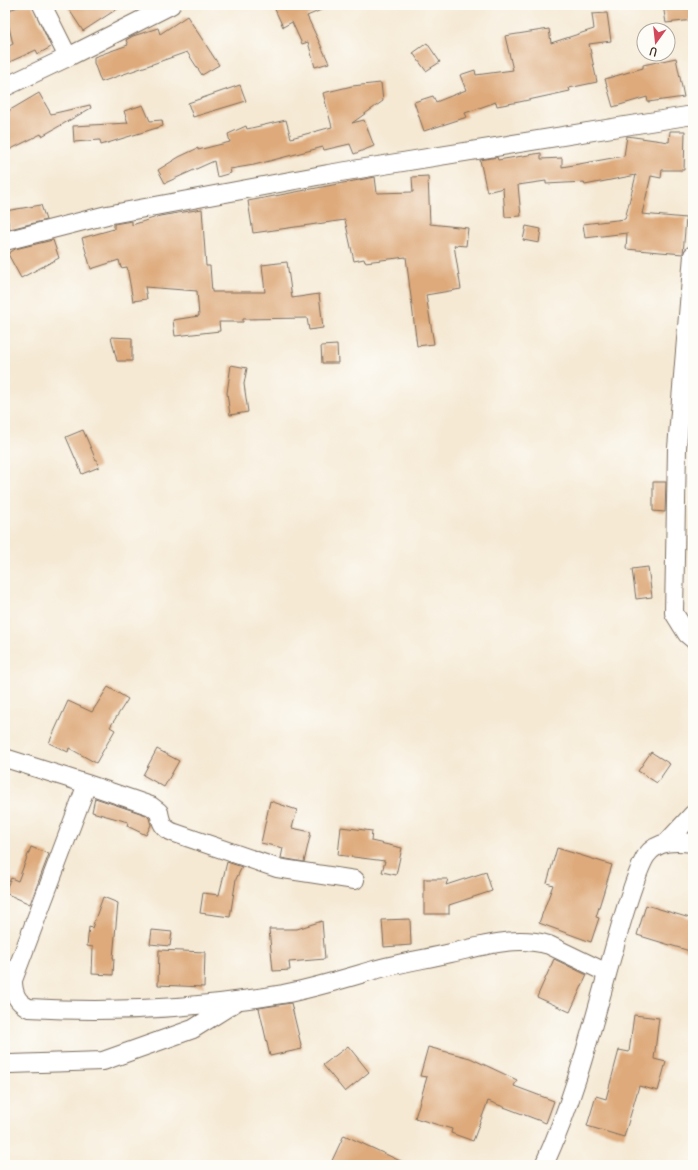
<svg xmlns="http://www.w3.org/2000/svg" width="698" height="1170" font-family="Delius,sans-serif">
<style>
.building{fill:#deaa7b}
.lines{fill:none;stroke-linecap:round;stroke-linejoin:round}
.street-casing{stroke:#7c6d5e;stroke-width:20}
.street{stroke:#fff;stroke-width:18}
</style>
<rect width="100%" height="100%" fill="#fdfcf7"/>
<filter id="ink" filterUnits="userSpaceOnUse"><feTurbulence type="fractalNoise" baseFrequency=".025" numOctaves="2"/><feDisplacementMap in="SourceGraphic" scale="8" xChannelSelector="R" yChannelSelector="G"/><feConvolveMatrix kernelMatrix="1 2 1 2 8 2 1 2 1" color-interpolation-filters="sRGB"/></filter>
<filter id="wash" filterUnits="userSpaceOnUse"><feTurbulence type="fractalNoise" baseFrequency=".012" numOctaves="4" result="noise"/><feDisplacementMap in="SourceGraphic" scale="16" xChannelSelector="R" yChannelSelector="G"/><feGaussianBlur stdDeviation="0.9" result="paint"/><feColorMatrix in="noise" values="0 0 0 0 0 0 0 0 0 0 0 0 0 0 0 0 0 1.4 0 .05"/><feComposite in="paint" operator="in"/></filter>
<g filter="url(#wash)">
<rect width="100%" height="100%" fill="#f5e9d4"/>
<g id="blocks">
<path class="building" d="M25,5H32L51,47L38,54L36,50L5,64V48L13,44L5,11Z
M66,5H123L83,31Z
M273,5H333L307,16L329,63L315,67L308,42L302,44L292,22L283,27Z
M663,5H693V20L666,23Z
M607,13L611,41L589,44L597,82L569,88L570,91L519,102L497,106L496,102L465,113L467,117L424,131L414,102L433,96L436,102L466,90L460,75L475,70L476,75L513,70L505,36L549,29L551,43L594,29L592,14Z
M187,16L219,65L202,75L187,52L101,82L94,63V57L128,45L126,40L133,36L158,28L160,34Z
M427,43L440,62L426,71L413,53Z
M676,58L684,97L648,102L647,97L613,107L605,79L643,68V65Z
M381,83L383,101L352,123L364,120L374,146L354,154L350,144L324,150L323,147L254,165L230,169L231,173L217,177L214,161L165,183L158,170L179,157L198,148V150L230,142L228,134L246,126L247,129L286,120L291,138L332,127L323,93L352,86Z
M240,85L246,101L193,117L188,103Z
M39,93L51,114L90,105L91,108L42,136L41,134L5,152V113Z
M143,105L150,121L162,120L163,126L101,145L100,140L74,142L73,126L128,123L124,111Z
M670,131H685L684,170H662L661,178L651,176L642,214L686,218L683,254L626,249L627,233L585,238L583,224L625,219L636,175L585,185L584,182L546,184V181L518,185L521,216L505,217L503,188L487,192L480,160L497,157L498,160L541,153V159L562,158V167L624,156L627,136L669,142Z
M428,176L430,224L468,228L466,246L454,245L461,289L426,295L434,344L417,346L406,257L365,262L364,259L354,261L345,220L253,233L248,201L375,177L377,193L413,192L412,177Z
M41,205L46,220L10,229L5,211Z
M202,209L206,266H210L212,292H265L262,265L287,262L292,298L319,294L323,328L309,330L307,318L243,319V322H219L220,331L175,336L173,320L199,316L197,291L145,287L147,299L133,301L127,267L121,268L119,260L91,269L82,238L114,229V224L132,221V225L160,216Z
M526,226L541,229L539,243L523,240Z
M53,240L59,258L21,278L8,254L15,249Z
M111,337L132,338V361H117Z
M337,345L338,363H322L321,346Z
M231,365L247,368L244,384L248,412L230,415L227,393Z
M83,430L99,467L82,474L66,437Z
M653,482H666L665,512L653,511Z
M648,567L652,597L636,599L632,569Z
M108,687L128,699L110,727L115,730L96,763L69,748L68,752L49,743L68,701L92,712Z
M157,749L179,761L164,787L143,775Z
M651,752L670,764L657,783L638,771Z
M95,798L146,815L149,818L151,825L146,835L127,826L128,822L92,812Z
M270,801L297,810L292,828L311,832L304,862L281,858L283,848L261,843Z
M341,827L372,831L371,841L402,848L396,875L382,872L385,861L338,855Z
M31,847L49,854L30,904L5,893V891L11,878L18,881Z
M557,848L612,865L596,917L599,918L591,942L539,923L553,885L547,883Z
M227,862L242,867L236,879L230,917L200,913L203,893L219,895Z
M486,872L492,891L449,905V914H424V879H448L446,885Z
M103,897L118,903L113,958H114L113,975L92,974L93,947L87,946L89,927L92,928Z
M646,905L693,919V952L637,935Z
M410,919L411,945L384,947L382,920Z
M322,921L325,959L289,962L290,970L273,971L269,929H297Z
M152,930L172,932L170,946L150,944Z
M159,950L205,952L204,987L158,985Z
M554,959L587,975L570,1012L537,997Z
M291,1003L302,1049L270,1056L259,1008Z
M634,1015L659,1018L654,1059L666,1062L658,1091L639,1086L624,1137L587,1126L596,1096L606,1099L619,1050L629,1052Z
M348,1046L369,1072L345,1092L323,1065Z
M428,1047L470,1058L517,1080L514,1086L554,1101L546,1123L488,1101L473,1141L451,1133L452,1129L415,1118L427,1077L420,1076Z
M344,1135L409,1165H330Z"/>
</g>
</g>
<g filter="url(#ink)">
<use href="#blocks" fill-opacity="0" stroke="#7c6d5e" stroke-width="1"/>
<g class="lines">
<defs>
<path id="street" d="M42,5L68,57
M5,87L68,57L171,5
M5,241L107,215L328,174L693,115
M693,255L677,448L674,613L687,634L693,639
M5,758L87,784L151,806L159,812C161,823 163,829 175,833L277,868L355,880
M87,784L13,980C13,994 17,1002 29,1008C113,1013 200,1008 283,994C314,988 343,979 374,970C399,963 425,959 451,953C483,946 516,935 549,945L607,973
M667,842L693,814
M10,1064L103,1061L193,1029L236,1002
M544,1165C572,1104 589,1039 607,974C616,942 624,910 636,878C639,871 642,862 646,856C657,840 676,841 693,843"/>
</defs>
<use href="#street" class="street-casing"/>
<use href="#street" class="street"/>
</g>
</g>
<rect width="698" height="1170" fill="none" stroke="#fdfcf7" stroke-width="20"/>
<g transform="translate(656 42) rotate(195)"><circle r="19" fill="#fdfcf7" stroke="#afa8a0"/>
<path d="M0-3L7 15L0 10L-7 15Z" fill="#d1495b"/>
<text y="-6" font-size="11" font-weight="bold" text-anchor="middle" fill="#3b2a1e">U</text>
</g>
</svg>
